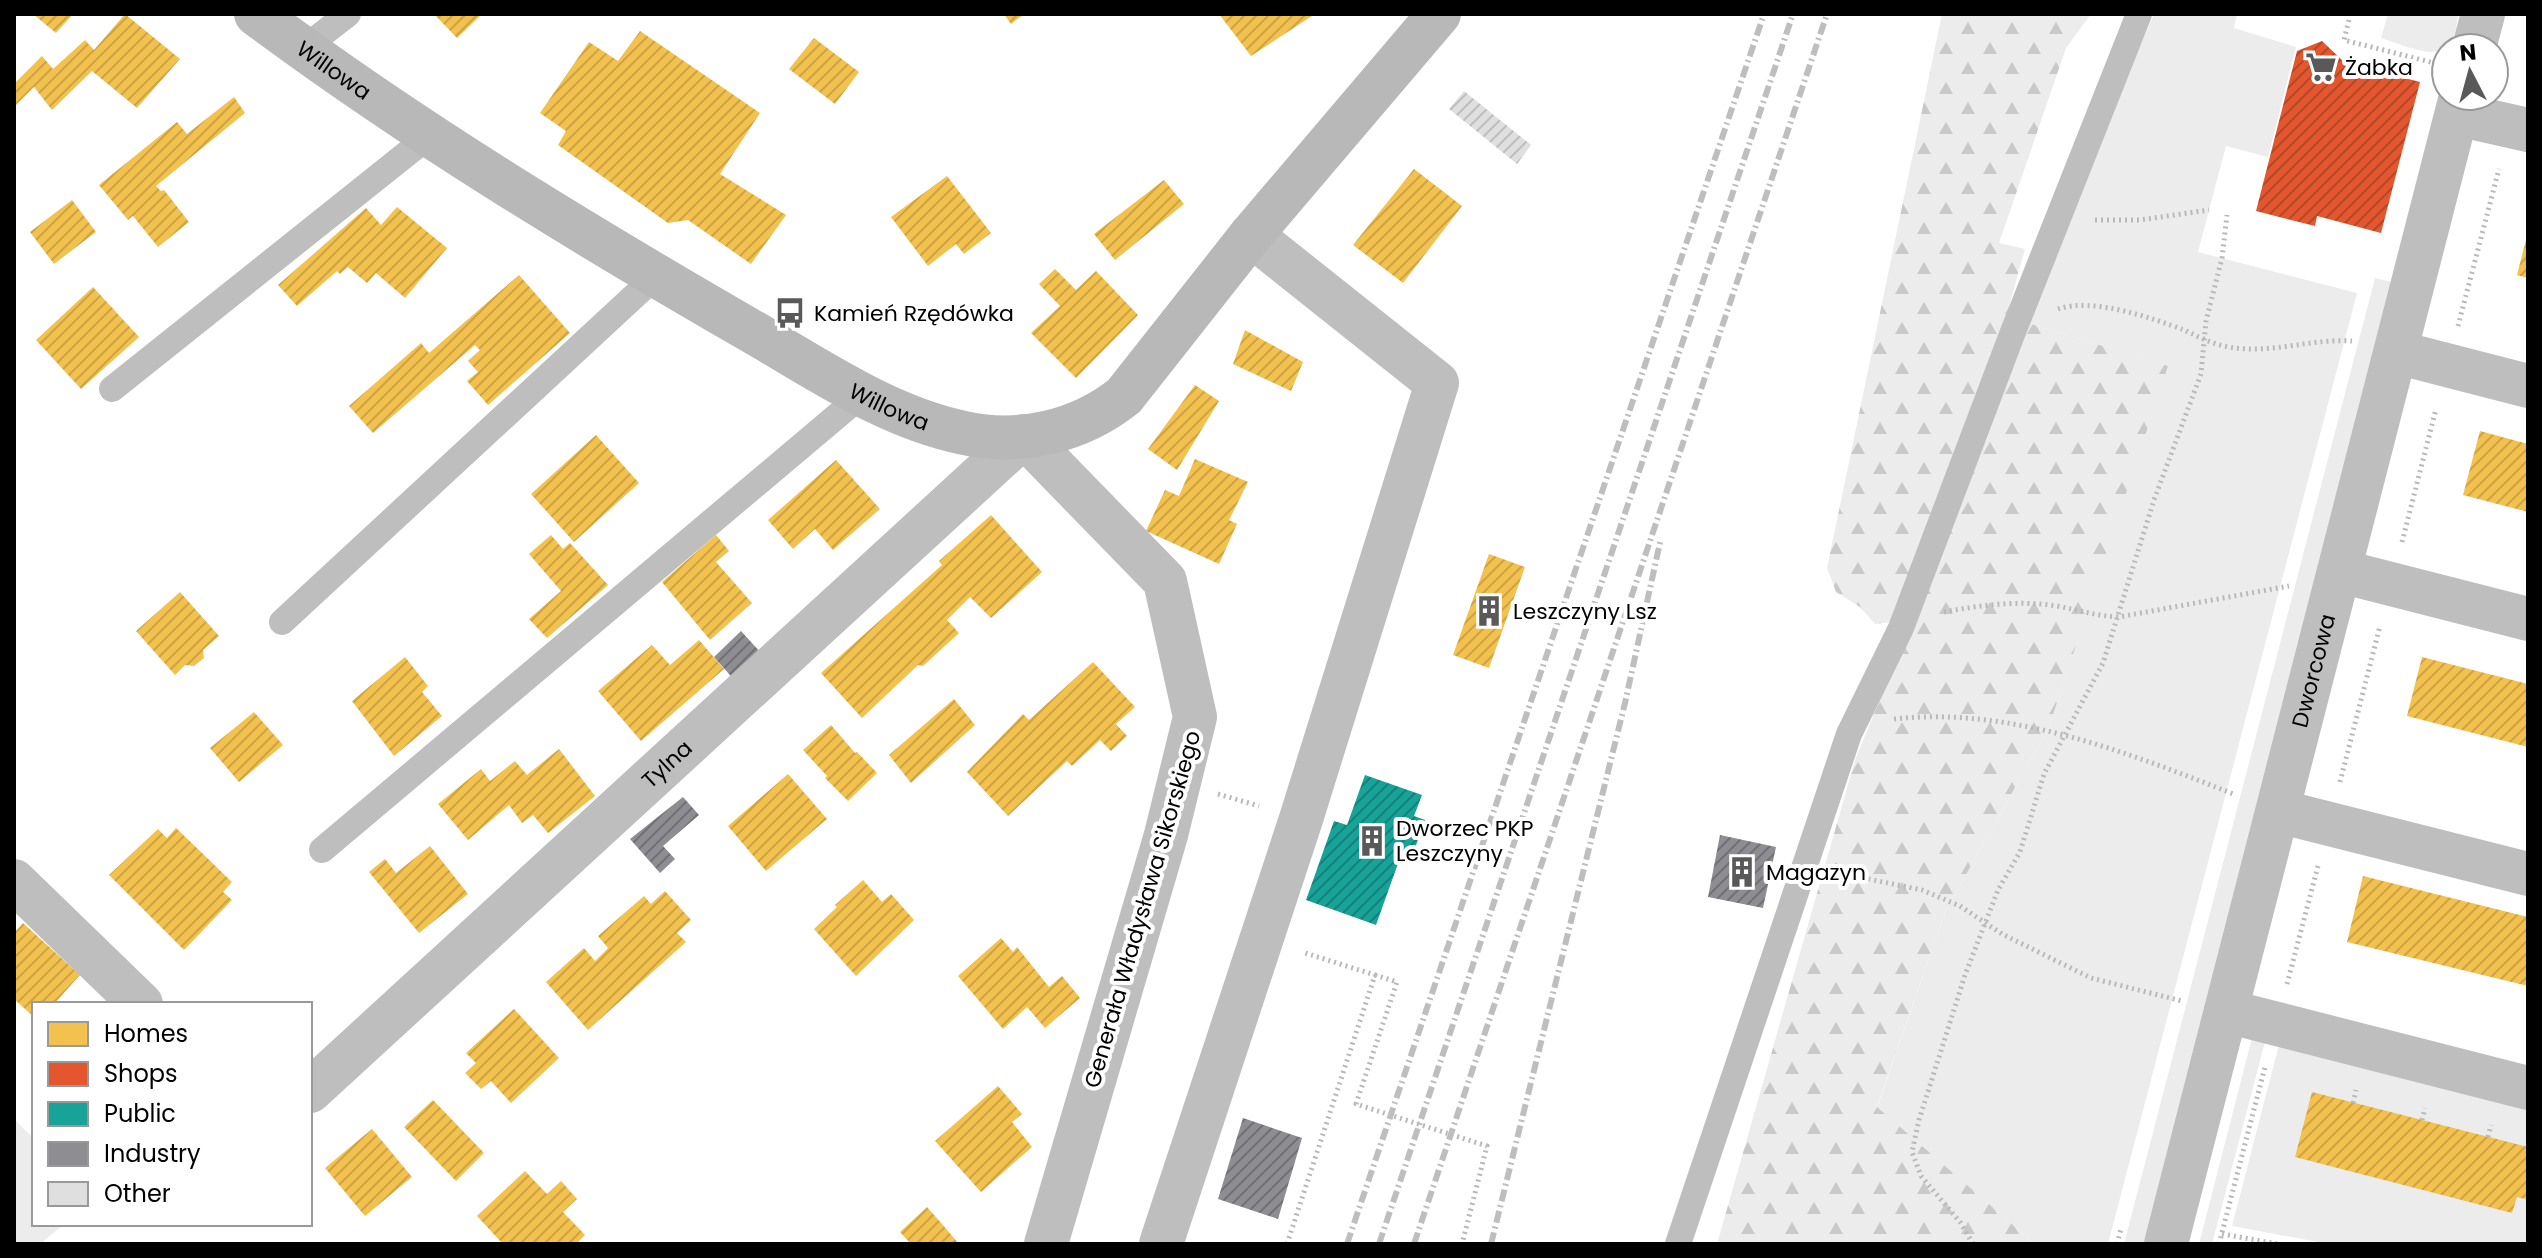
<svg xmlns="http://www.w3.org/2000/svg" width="2542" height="1258" font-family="Poppins,sans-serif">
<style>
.green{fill:#ececec}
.forest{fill:url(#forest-firs)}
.homes{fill:url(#homes-hatch)}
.shops{fill:url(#shops-hatch)}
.public{fill:url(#public-hatch)}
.industry{fill:url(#industry-hatch)}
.building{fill:url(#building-hatch)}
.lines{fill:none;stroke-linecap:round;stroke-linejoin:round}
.path{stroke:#b9b9b9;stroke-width:5;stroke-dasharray:2 4;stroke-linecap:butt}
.lane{stroke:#bebebe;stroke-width:26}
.street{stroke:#bebebe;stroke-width:44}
.secondary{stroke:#b8b8b8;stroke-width:44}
.rail{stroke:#bebebe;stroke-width:6;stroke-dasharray:12 4 2 4;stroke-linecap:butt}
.labels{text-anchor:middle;stroke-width:8;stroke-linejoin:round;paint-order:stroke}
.poi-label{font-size:22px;fill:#000;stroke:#fff;text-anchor:start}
.street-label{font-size:22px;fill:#000;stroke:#fff}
</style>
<defs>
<pattern id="forest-firs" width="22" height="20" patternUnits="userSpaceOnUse" patternTransform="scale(2)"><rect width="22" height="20" fill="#ececec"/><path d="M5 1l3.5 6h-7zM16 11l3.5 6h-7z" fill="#c9c9c9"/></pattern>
<pattern id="homes-hatch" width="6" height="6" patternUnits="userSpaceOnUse" patternTransform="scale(2)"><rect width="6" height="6" fill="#f2c14e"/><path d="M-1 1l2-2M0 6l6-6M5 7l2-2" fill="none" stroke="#cea442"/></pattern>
<pattern id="shops-hatch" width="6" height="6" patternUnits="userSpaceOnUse" patternTransform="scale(2)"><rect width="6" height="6" fill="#e4572e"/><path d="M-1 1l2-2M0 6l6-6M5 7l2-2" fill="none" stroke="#b64625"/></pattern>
<pattern id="public-hatch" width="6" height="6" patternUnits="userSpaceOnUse" patternTransform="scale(2)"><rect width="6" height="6" fill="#17a398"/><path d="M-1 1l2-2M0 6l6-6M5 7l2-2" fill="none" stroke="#12827a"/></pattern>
<pattern id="industry-hatch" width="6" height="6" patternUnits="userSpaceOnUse" patternTransform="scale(2)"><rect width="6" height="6" fill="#8d8d92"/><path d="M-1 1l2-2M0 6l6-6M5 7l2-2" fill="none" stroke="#717175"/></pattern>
<pattern id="building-hatch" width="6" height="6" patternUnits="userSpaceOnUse" patternTransform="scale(2)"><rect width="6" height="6" fill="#dfdfdf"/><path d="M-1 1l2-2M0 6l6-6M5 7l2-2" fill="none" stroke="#bebebe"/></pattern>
</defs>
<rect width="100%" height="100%" fill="#fff"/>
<path class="green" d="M2154,14H2237L2234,28L2296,47L2268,157L2226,146L2198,252L2357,293L2108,1244H2035L1877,1108L1945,912L2049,727L2167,366L2025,322L2061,229Z
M2388,14H2458C2454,71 2419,50 2381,38Z
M2375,278L2392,282L2144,1244H2124Z
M2253,1034L2266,1038L2212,1244H2199Z
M2280,1041L2528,1103V1244H2329L2232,1226Z
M14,1119L34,1139V1224H64L40,1244H14Z"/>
<path class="forest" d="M1942,14H2091L2066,48L1999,243L2025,249L2005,321L1892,622L1875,624L1860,607L1836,592L1827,568Z
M2025,322L2168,366L2049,727L1945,912L1877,1107L2035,1244H1717L1855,760L1940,552Z"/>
<path class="homes" d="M33,14H73L56,33Z
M125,14L180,59L137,108L92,71L52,110L34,87L14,107V84L42,56L53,69L85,40L94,50Z
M434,14H482L457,38Z
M1004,14H1024L1011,24Z
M1219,14H1315L1251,56Z
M640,31L760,113L720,174L786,215L751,264L688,220L668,223L558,145L566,131L540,113L589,42L618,61Z
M814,38L859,72L835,104L789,69Z
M234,97L245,113L156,186L161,191L164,190L189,222L158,247L133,216L128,220L99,185L177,122L187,134Z
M1414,169L1462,206L1403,283L1353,245Z
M947,176L991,233L964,254L956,244L928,266L891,217Z
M1164,180L1184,204L1115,260L1094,234Z
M72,200L96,232L54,264L30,232Z
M397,207L447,248L405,298L376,273L367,283L348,267L340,274L337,271L297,306L278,285L366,208L381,225Z
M2527,236L2528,237V278L2517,275Z
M1055,269L1076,290L1096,271L1138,315L1076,378L1031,333L1060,306L1039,284Z
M519,275L570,333L488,405L467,381L478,372L468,361L480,350L475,345L373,433L349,406L421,343L429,353Z
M93,287L139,337L81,389L36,340Z
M1245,330L1303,362L1291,391L1233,364Z
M1195,385L1219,401L1177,470L1148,449Z
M2480,431L2528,444V512L2463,495Z
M596,435L639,483L574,542L531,494Z
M1195,459L1248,482L1229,520L1237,524L1219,564L1146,531L1165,490L1179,496Z
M836,460L880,509L833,550L815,529L793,549L768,520Z
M991,515L1042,572L991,618L970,597L947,620L959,633L923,666L918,665L862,718L821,673L942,565L939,561Z
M551,535L563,549L570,543L608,585L547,638L529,619L561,591L529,554Z
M716,535L729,551L716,562L752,603L710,640L662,582Z
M1489,554L1525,567L1489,668L1453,655Z
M180,592L219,636L203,650L204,658L194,666L185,665L175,675L136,631Z
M699,640L724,669L641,741L598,691L652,645L670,665Z
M405,657L428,686L422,692L442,716L394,756L352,701Z
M2422,657L2528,684V747L2407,716Z
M1093,662L1135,707L1116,724L1127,736L1111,751L1100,740L1072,766L1067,761L1008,816L967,772L1023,714L1029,720Z
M954,699L975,725L911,783L889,755Z
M254,712L283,745L239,782L210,748Z
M831,725L855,753L857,752L877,773L848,801L825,778L827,776L803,750Z
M559,749L595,796L548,833L533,815L522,823L509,805L468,840L438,804L481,769L490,781L515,761L527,775Z
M788,774L827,819L766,871L728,826Z
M176,828L232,882L223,892L232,900L184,950L109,875L158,829L167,838Z
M430,846L468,894L419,933L369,872L385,859L396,873Z
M2363,876L2528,917V986L2347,942Z
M863,880L882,902L891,894L914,920L856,976L814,929L837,907L835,905Z
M665,891L691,920L677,933L686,942L588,1030L546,982L584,948L595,961L608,948L598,936L644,896L651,904Z
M23,923L80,975L54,1004H34V1017L14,999V933Z
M1001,938L1013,952L1017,947L1049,987L1062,976L1080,998L1045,1028L1027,1007L1003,1029L958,976Z
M514,1009L559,1058L511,1103L491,1081L481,1089L465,1073L476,1063L466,1053Z
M998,1086L1022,1114L1012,1122L1032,1147L981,1192L935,1141Z
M2312,1092L2528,1147V1200L2517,1197L2512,1213L2295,1157Z
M433,1100L484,1153L456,1181L404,1127Z
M372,1129L412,1177L365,1216L325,1168Z
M525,1171L547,1194L561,1181L577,1199L563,1212L585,1235L576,1244H503L477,1216Z
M927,1207L942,1224L959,1244H911L900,1232Z"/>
<path class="shops" d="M2322,41L2344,62L2420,82L2381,233L2317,216L2315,226L2256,211L2297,51Z"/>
<path class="public" d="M1365,775L1422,795L1414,816L1425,820L1410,862L1400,858L1376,925L1306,900L1334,821L1347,825Z"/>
<path class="industry" d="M741,631L771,664L744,691L714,657Z
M683,797L699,815L663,846L675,859L660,873L630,839Z
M1720,835L1776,847L1763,908L1708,897Z
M1243,1118L1302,1138L1278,1219L1218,1199Z"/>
<path class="building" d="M1464,91L1531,145L1517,164L1449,109Z"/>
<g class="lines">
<path class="path" d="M2349,20L2344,40L2434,63
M2095,220H2140L2209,210
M2058,309C2092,297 2152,318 2184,330C2197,336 2210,343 2224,346C2268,356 2309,338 2352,341
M2458,326L2499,169
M2402,542L2436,409
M1944,612C1981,605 2020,600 2057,606C2079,610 2096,616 2119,617L2289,586
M1894,719C2011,706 2129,753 2236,795
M2340,782L2380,626
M1218,794L1259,806
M1839,873L1922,890L1960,906L2002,934L2091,978L2182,1001
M1375,975L1397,982L1356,1104L1487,1146L1462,1244
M2287,984L2318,866
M2353,1103L2356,1090
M2422,1120L2425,1108
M2488,1137L2491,1125
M2222,1234L2278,1244
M1287,1244L1375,975L1302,952
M1973,1244L1960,1222L1921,1176L1912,1152L1919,1120L1965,975L1998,890L2020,852L2044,774L2103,663L2154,500L2201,374L2206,321L2222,258L2227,215
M2117,1244L2121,1229
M2219,1244L2265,1067"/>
<path class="lane" d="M303,49L348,14
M112,389L429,136
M282,622L656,276
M322,850L863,394
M1678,1244L1849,734L1901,628L2011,337L2139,14"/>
<g class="street">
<path d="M2474,48L2483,14"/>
<path d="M2457,114L2528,130"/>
<path d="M2396,352L2528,386"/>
<path d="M2340,571L2528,619"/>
<path d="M2278,811L2528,874"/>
<path d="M14,881L141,1004"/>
<path d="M2226,1011L2528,1088"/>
<path id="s1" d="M310,1091L1024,436L1165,581L1195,717L1166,835L1046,1244"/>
<path d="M1161,1244L1301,819L1437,383L1251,235"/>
<path id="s2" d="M2166,1244L2461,96"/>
</g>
<path class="secondary" id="s3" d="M256,14C412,130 578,231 746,328C815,367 885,417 964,433C1020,445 1079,432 1124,396L1251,235L1439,14"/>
<path class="rail" d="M1347,1244L1764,14
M1379,1244L1793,14
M1414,1244L1827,14
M1491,1244L1625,703L1661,538"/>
</g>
<defs>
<symbol id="supermarket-bare" viewBox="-9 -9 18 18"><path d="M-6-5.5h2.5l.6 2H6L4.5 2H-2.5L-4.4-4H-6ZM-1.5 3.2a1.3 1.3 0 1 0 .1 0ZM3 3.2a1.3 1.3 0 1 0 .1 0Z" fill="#595959" stroke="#fff" stroke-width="2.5" paint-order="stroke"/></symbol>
<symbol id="bus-bare" viewBox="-9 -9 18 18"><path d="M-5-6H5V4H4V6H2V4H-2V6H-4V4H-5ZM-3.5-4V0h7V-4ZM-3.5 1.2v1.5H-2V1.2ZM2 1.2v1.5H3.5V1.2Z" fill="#595959" stroke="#fff" stroke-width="2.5" paint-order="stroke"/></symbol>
<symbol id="building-bare" viewBox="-9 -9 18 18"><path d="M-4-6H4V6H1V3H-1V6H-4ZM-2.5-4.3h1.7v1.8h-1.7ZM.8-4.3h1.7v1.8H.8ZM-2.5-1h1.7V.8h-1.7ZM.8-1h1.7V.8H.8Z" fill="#595959" stroke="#fff" stroke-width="2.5" paint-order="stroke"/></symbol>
</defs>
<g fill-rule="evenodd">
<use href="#supermarket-bare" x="2299" y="45" width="44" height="44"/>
<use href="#bus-bare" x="768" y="291" width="44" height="44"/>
<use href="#building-bare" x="1467" y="589" width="44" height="44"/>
<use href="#building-bare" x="1350" y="819" width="44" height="44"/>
<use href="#building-bare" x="1720" y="850" width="44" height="44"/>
</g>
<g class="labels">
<g class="poi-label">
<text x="2345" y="75">Żabka</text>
<text x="814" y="321">Kamień Rzędówka</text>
<text x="1513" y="619">Leszczyny Lsz</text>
<text x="1396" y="836">Dworzec PKP<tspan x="1396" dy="25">Leszczyny</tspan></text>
<text x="1766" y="880">Magazyn</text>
</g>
<g class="street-label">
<text dy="8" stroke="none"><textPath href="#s3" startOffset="96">Willowa</textPath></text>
<text dy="8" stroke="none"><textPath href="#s3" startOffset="746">Willowa</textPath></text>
<text dy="8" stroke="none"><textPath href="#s2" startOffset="592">Dworcowa</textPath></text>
<text dy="8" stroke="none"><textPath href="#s1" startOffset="484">Tylna</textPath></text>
<text transform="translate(1142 909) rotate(-74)" y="8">Generała Władysława Sikorskiego</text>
</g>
</g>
<rect width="2542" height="1258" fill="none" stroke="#000000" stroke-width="32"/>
<rect x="32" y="1002" width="280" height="224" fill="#ffffff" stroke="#999999" stroke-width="2"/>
<rect x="48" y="1022" width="40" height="24" fill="#f2c14e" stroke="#999999" stroke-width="2"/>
<text x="104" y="1042" font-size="24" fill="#000000">Homes</text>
<rect x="48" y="1062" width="40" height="24" fill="#e4572e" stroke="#999999" stroke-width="2"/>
<text x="104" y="1082" font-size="24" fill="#000000">Shops</text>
<rect x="48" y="1102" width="40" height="24" fill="#17a398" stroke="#999999" stroke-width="2"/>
<text x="104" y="1122" font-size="24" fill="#000000">Public</text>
<rect x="48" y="1142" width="40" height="24" fill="#8d8d92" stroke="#999999" stroke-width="2"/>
<text x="104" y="1162" font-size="24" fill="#000000">Industry</text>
<rect x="48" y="1182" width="40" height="24" fill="#dfdfdf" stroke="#999999" stroke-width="2"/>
<text x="104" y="1202" font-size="24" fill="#000000">Other</text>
<g transform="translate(2470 72) rotate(354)"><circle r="38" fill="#ffffff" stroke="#999999" stroke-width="2"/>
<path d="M0-6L14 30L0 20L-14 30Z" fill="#595959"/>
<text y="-12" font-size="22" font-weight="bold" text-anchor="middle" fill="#000000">N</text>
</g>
</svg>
